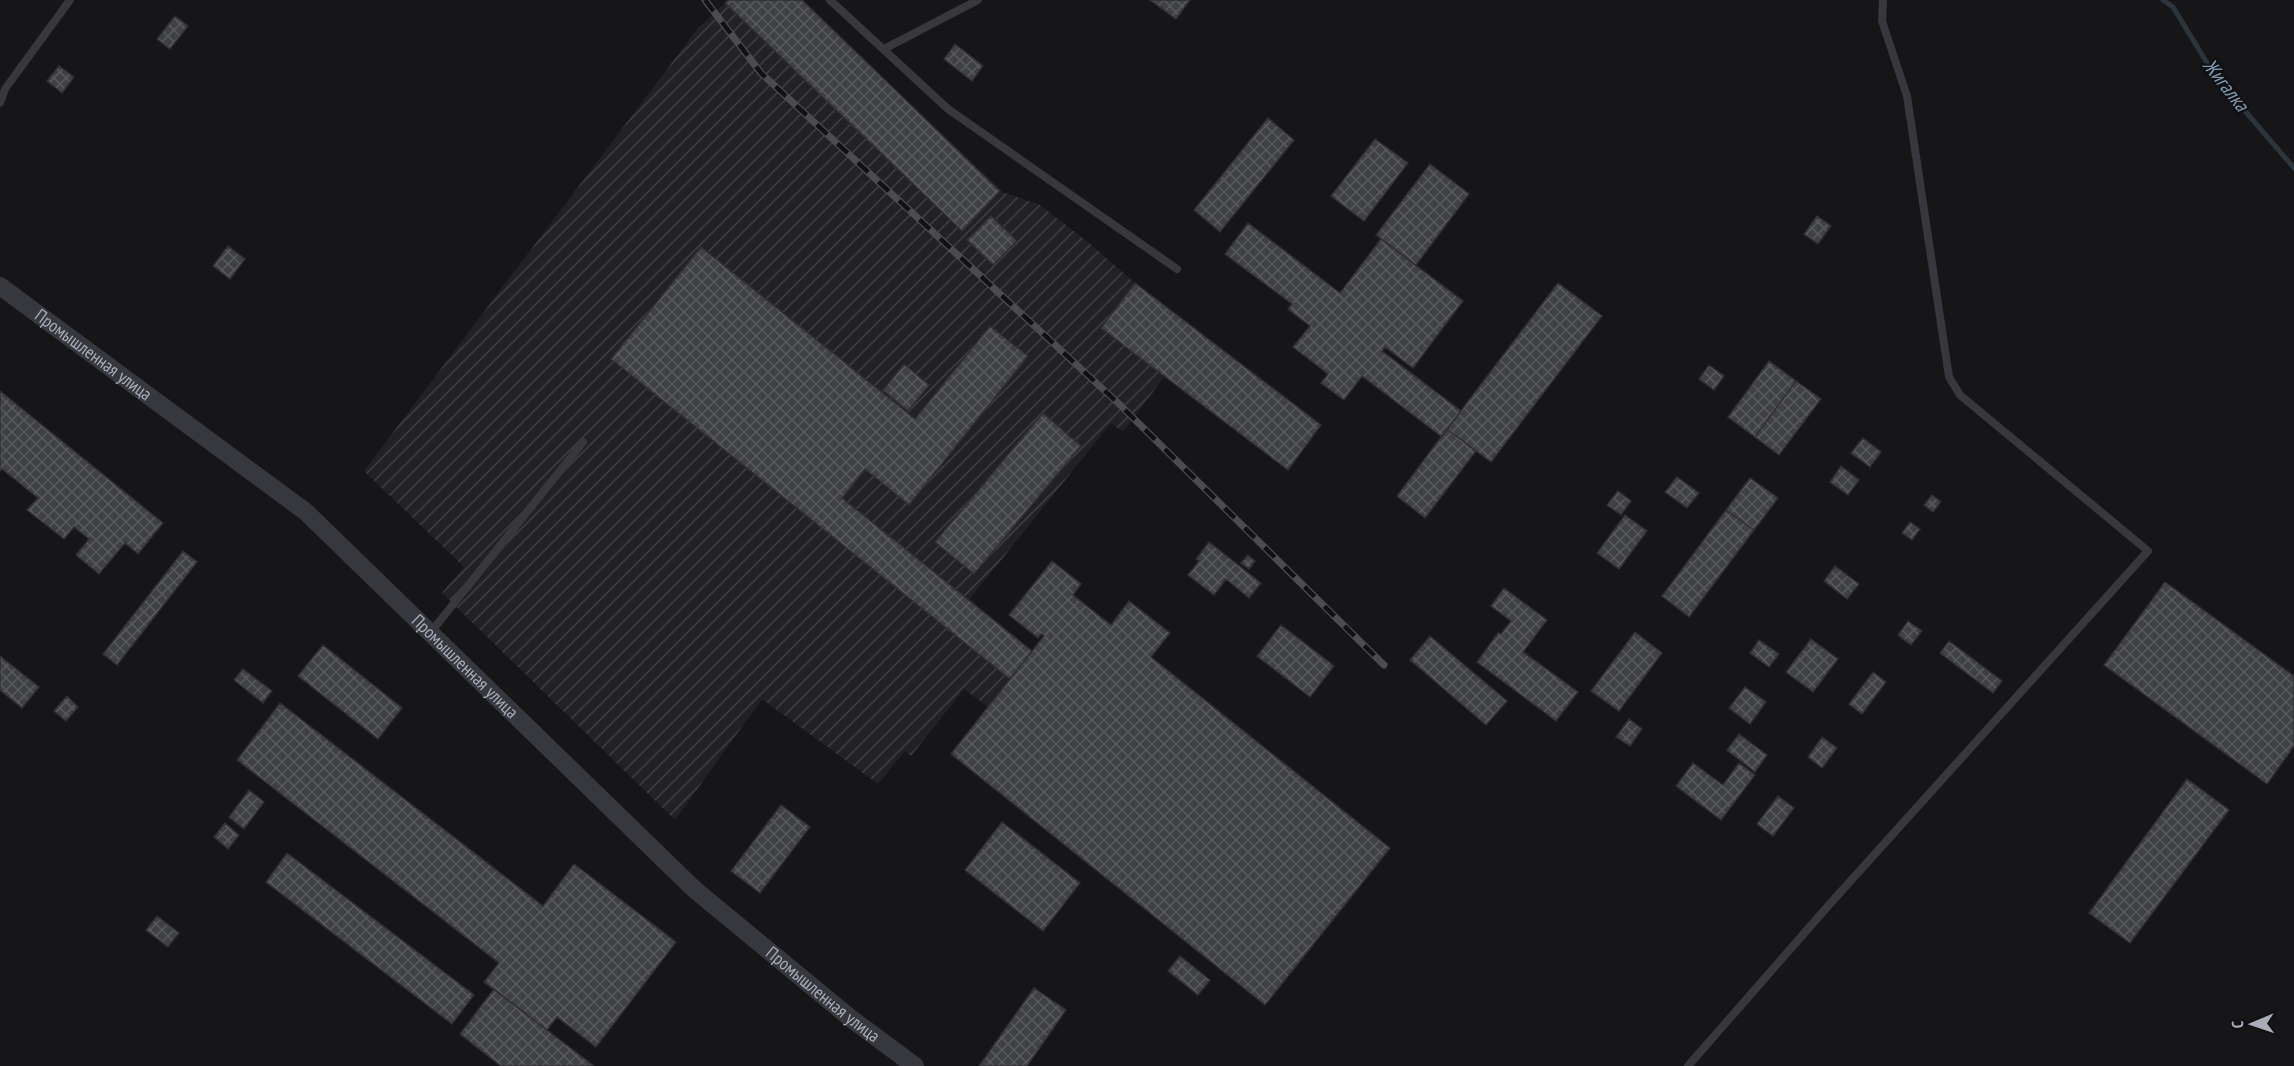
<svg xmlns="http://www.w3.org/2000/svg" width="2294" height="1066" font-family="'PT Sans Narrow',sans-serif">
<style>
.industrial{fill:url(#industrial-furrows)}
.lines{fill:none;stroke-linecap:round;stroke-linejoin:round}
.stream{stroke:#2c353c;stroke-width:5}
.building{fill:url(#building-cross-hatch);stroke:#303034;stroke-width:1.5}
.service{stroke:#37383d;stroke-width:8}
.tertiary{stroke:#37383d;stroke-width:18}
.rail-casing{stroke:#4a4c52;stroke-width:7}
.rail{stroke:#111113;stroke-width:4.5;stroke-dasharray:14;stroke-linecap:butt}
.labels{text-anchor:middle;stroke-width:4.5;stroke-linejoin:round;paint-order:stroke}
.street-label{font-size:18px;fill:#a8adb8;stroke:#111113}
.water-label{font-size:20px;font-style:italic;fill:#7f9bb3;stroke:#111113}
</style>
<defs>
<pattern id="industrial-furrows" width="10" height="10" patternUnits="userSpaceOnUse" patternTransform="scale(1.5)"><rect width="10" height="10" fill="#222225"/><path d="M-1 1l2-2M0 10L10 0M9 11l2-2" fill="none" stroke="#3f3f43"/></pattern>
<pattern id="building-cross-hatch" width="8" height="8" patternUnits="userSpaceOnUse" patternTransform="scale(1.5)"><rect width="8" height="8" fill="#404145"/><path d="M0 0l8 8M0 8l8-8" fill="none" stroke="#595a5e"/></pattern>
</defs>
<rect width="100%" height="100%" fill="#161618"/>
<path class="industrial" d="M725,3L961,231L1000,191L1040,205L1089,243L1135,283L1101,328L1165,376L1123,432L1111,423L969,600L1032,651L988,707L964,689L911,756L905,751L878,784L762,699L675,820L442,593L464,567L364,471L698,28Z"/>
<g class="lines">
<path class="stream" d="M2163,0L2173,7L2215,76L2294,168"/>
</g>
<path class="building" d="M728,0H802L1000,191L962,231L725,3Z
M1150,0H1190L1176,19Z
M175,16L188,26L170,49L157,39Z
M955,44L983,66L972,81L944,59Z
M59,66L74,77L62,93L47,81Z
M1268,118L1294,140L1220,232L1194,210Z
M1375,139L1408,163L1364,221L1331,196Z
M1430,164L1469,194L1416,265L1376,235Z
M991,216L1017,241L993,265L967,240Z
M1817,216L1831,226L1818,244L1804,234Z
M1248,223L1340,293L1381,239L1463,301L1413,368L1385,347L1382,351L1461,411L1442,437L1362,376L1344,400L1321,383L1328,374L1293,347L1310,326L1288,309L1292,304L1225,254Z
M228,246L245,259L230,279L213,266Z
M701,247L915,419L990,326L1028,356L909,505L865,469L842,498L1032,651L1010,679L611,359Z
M1135,283L1321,425L1288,470L1101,328Z
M1558,283L1602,316L1491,462L1447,429Z
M1769,361L1796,381L1755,437L1728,417Z
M904,364L929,385L908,411L883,390Z
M1709,365L1724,376L1714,390L1699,379Z
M1796,381L1821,399L1779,455L1755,437Z
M0,391L163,523L138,554L125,543L99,574L76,555L89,539L74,527L64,539L27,510L38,498L2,469L0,471Z
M1043,413L1081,446L974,574L935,542Z
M1447,429L1476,451L1425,518L1397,496Z
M1863,438L1881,452L1870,467L1851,453Z
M1841,466L1859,480L1848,495L1830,482Z
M1677,477L1699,493L1687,508L1665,492Z
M1750,478L1778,498L1754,530L1726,510Z
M1618,491L1631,501L1621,515L1607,505Z
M1932,495L1941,502L1933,512L1924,505Z
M1726,510L1754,530L1689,617L1662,596Z
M1625,515L1647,531L1619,569L1597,553Z
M1910,522L1920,529L1912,540L1902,533Z
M1209,542L1261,583L1249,598L1226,579L1214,595L1188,575L1199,561L1196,559Z
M183,551L197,562L117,665L103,654Z
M1248,555L1255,561L1249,569L1241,563Z
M1052,561L1081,584L1073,595L1111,625L1129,601L1170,633L1151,657L1390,848L1265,1005L951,754L1044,636L1041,634L1038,638L1009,615Z
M1835,566L1859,584L1847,599L1824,581Z
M2165,582L2294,676V746L2267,784L2104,665Z
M1504,588L1547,620L1523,652L1578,692L1556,721L1477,662L1498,633L1501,634L1511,621L1491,606Z
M1908,621L1922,631L1911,645L1898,635Z
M1281,625L1334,666L1310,697L1257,656Z
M1635,632L1662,653L1619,711L1591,691Z
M1430,636L1507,701L1486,725L1410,660Z
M1811,639L1838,659L1813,692L1786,672Z
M1759,640L1779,654L1769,667L1750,653Z
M1949,641L2002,681L1993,693L1940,653Z
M323,645L402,708L378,739L298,676Z
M0,656L39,687L22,708L0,690Z
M243,669L272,691L263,703L234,680Z
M1873,672L1886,682L1862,714L1849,704Z
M1745,687L1766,702L1750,724L1729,708Z
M67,696L78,707L66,721L54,711Z
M280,703L543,906L574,864L676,942L596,1047L557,1017L547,1030L484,982L499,963L237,760Z
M1629,719L1642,729L1630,746L1616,737Z
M1739,734L1767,755L1755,772L1727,750Z
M1822,737L1837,748L1822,768L1808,757Z
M1693,763L1723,785L1739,763L1755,775L1721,820L1676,786Z
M2187,779L2229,810L2130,943L2089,913Z
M249,790L264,802L244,829L229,817Z
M1778,796L1794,808L1773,836L1757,824Z
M781,805L810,827L760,893L731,871Z
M1002,822L1080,883L1043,931L965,870Z
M225,823L239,835L228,849L214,837Z
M287,853L474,995L452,1024L266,882Z
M157,916L179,933L168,947L146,930Z
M1180,956L1210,980L1198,995L1168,971Z
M1034,988L1066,1010L1027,1066H979Z
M494,989L547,1030L594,1066H501L460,1034Z"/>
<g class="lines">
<path class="service" d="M830,0L948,109L1177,269
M884,49L978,0
M0,103L5,89L70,0
M431,632L583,442
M1688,1066L1828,906L2148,551L1960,395L1949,377L1907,96L1882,21L1883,0"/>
<path class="tertiary" id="s1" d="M0,286L306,512L694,889L849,1017L915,1066"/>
<defs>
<path id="rail" d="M705,0L761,73L1119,404L1384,665"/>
</defs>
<use href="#rail" class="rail-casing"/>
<use href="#rail" class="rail"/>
</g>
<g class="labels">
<g class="street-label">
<text dy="6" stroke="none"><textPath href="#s1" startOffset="116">Промышленная улица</textPath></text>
<text dy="6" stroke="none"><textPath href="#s1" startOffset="602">Промышленная улица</textPath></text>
<text dy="6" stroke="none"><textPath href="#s1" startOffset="1088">Промышленная улица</textPath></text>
</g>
<g class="water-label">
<text transform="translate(2226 85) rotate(52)" y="7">Жигалка</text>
</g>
</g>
<g transform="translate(2252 1024) rotate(268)" stroke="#111113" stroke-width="4.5" paint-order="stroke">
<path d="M0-4.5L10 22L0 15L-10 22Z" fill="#a8adb8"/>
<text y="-9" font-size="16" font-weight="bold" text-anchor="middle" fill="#a8adb8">С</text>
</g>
</svg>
